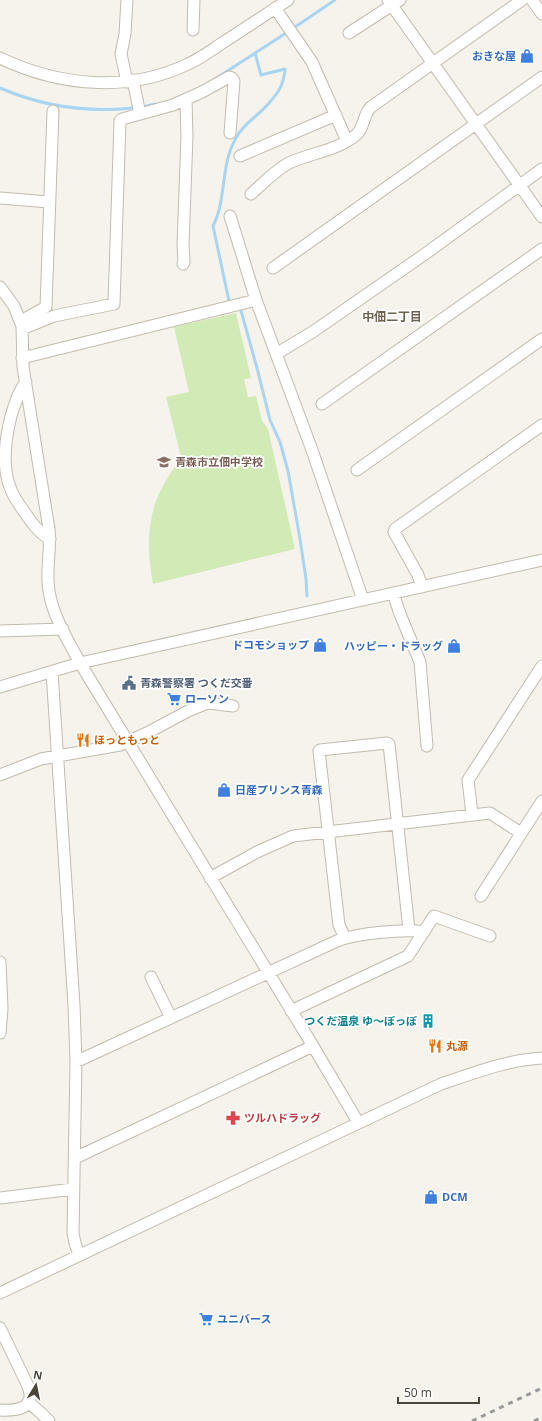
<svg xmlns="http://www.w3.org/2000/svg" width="542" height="1421" font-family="'Open Sans','Noto Sans JP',sans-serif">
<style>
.green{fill:#d2eab5}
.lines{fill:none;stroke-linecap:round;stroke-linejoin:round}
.stream{stroke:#a9d4f2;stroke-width:3}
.minor-casing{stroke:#c2bbae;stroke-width:13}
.minor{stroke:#fff;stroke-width:11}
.rail{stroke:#9a9a9a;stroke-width:3;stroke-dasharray:5 5;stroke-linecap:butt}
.labels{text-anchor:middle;stroke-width:3.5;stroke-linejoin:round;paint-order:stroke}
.shop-label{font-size:11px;font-weight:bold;fill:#366cbe;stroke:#fff;text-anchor:start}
.education-label{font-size:11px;font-weight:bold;fill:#785e54;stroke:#fff;text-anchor:start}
.service-label{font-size:11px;font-weight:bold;fill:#4e5e75;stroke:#fff;text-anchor:start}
.food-label{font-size:11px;font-weight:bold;fill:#c56008;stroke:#fff;text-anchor:start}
.culture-label{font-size:11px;font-weight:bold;fill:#0d838f;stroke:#fff;text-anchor:end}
.health-label{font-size:11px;font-weight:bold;fill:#be3a42;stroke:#fff;text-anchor:start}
.neighbourhood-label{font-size:12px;font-weight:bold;fill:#6e6250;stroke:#fff}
</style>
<rect width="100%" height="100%" fill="#f6f3ec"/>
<path class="green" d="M236,313L251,378L244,379L248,397L256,396L262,421L268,429L295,549L153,584C147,551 146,516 163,486C168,476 175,466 181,457L166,397L189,392L174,327Z"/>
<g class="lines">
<path class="stream" d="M295,27L335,0
M215,79L286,33
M0,88C42,106 86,113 132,108
M143,107L155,104
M229,301L213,226C227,199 220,165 236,138C241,128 250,121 258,114C264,109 277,95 280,88C283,83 284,76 285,71V69L261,75L255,53
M240,307L257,368L270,420L280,442L288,471L300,539L306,579L307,596"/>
<defs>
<path id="minor" d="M388,0L542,217
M532,0L542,14
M275,8L312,62L347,141
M193,30L194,0
M349,33L400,0
M0,58C59,86 128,93 188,64C202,58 214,48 227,40C247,27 267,14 288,0
M133,80L140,114
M127,82L121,54L125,34L127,0
M240,156L336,115
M251,194C263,184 275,170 289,163C310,153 340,150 357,134C365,126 363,114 371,107L522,0
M0,198L49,202
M230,216L256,300L312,450L363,600
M183,264L184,262L183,245L187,136L186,100
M273,268L542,77
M0,287L14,306L22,326L23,367L49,529C51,547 47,564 48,581C49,611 67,638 80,663L313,1046L358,1122
M21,321L46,307L53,111
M22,329L54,316L114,304L120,121L122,119L173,105L202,92L229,77L232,78L234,81L230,133
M276,354L314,331L425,254L542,169
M22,358L256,300
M26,382C18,392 15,404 11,416C5,440 1,469 12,492C15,499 20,506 25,513C32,523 39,533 50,539
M322,404L542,249
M357,470L542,339
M422,587L418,575L394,532L395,529L542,425
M393,593L400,614L420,662L427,746
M0,631L63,629
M52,672L74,1005L76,1061L73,1233L75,1243L79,1255
M0,687L80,663L542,560
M0,775L41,759L120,745L149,732L188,711L208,703L233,706
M472,814L468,780L542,666
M210,878L257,852L293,836L490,813L521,833
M481,896L542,801
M345,938L339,925L319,751L320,750L387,743L389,744L409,930
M0,962L2,1008L0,1033
M151,977L171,1018
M291,1011L408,956L434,916L490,936
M76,1061L82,1059L339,940C357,934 405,928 424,932
M75,1158L313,1046
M0,1198L73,1189
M0,1293L441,1084C474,1073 507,1060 542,1058
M0,1328L28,1386C37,1409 16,1411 0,1410
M28,1402L41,1413L49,1421"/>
</defs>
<use href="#minor" class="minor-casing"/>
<use href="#minor" class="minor"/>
<path class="rail" d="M472,1421L542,1388
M534,1421L542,1417"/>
</g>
<defs>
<symbol id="shop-bare" viewBox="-9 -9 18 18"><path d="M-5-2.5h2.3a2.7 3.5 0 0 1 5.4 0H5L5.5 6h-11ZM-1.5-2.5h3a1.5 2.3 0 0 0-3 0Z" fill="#3f7fe0" stroke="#fff" stroke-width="2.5" paint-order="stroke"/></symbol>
<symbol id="school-bare" viewBox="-9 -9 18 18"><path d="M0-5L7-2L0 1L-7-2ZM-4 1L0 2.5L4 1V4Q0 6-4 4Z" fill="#8d6e63" stroke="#fff" stroke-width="2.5" paint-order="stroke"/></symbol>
<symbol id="civic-bare" viewBox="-9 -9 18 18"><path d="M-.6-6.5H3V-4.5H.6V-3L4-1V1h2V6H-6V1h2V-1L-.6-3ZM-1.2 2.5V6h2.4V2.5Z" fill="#5c6f8a" stroke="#fff" stroke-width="2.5" paint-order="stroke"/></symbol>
<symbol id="supermarket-bare" viewBox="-9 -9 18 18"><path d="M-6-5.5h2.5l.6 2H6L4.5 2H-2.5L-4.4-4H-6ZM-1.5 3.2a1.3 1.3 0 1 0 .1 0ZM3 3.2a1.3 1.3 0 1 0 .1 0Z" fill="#3f7fe0" stroke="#fff" stroke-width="2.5" paint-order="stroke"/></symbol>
<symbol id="restaurant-bare" viewBox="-9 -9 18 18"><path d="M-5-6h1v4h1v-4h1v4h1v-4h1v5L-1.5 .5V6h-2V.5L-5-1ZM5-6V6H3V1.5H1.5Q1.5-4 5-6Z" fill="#e8710a" stroke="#fff" stroke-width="2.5" paint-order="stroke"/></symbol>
<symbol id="building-bare" viewBox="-9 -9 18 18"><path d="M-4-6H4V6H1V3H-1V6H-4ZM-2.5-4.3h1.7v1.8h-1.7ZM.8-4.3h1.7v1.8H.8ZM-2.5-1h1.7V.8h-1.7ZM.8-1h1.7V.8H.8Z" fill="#0f9aa8" stroke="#fff" stroke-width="2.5" paint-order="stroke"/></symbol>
<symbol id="pharmacy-bare" viewBox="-9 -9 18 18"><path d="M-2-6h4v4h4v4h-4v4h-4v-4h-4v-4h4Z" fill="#e0444e" stroke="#fff" stroke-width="2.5" paint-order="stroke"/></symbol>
</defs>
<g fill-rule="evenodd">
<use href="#shop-bare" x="517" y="46" width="20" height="20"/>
<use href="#school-bare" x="154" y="452" width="20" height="20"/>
<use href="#shop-bare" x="310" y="635" width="20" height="20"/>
<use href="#shop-bare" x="444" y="636" width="20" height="20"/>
<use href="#civic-bare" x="119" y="673" width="20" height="20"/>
<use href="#supermarket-bare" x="164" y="689" width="20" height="20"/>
<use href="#restaurant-bare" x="73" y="730" width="20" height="20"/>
<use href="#shop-bare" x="214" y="780" width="20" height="20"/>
<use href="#building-bare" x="418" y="1011" width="20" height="20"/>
<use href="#restaurant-bare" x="425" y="1036" width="20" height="20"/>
<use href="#pharmacy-bare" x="223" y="1108" width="20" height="20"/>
<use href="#shop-bare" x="421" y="1187" width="20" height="20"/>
<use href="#supermarket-bare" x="196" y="1309" width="20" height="20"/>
</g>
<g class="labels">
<g class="shop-label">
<text x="516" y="60" text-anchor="end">おきな屋</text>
<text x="309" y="649" text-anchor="end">ドコモショップ</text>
<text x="443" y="650" text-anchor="end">ハッピー・ドラッグ</text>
<text x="185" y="703">ローソン</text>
<text x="235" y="794">日産プリンス青森</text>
<text x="442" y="1201">DCM</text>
<text x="217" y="1323">ユニバース</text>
</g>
<g class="education-label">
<text x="175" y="466">青森市立佃中学校</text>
</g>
<g class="service-label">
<text x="140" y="687">青森警察署 つくだ交番</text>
</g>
<g class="food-label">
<text x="94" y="744">ほっともっと</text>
<text x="446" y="1050">丸源</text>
</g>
<g class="culture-label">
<text x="417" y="1025">つくだ温泉 ゆ～ぽっぽ</text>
</g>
<g class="health-label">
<text x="244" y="1122">ツルハドラッグ</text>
</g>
<g class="neighbourhood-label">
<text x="392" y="321">中佃二丁目</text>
</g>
</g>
<g transform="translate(36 1385) rotate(10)" stroke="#ffffff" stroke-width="3" paint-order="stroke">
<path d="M0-3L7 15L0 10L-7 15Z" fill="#4b4439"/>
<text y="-6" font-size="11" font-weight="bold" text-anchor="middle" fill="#4b4439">N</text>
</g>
<path d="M398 1397v6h81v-6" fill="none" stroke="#4b4439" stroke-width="2"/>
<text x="404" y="1397" font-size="12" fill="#4b4439" stroke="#ffffff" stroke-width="3" paint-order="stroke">50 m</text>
</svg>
